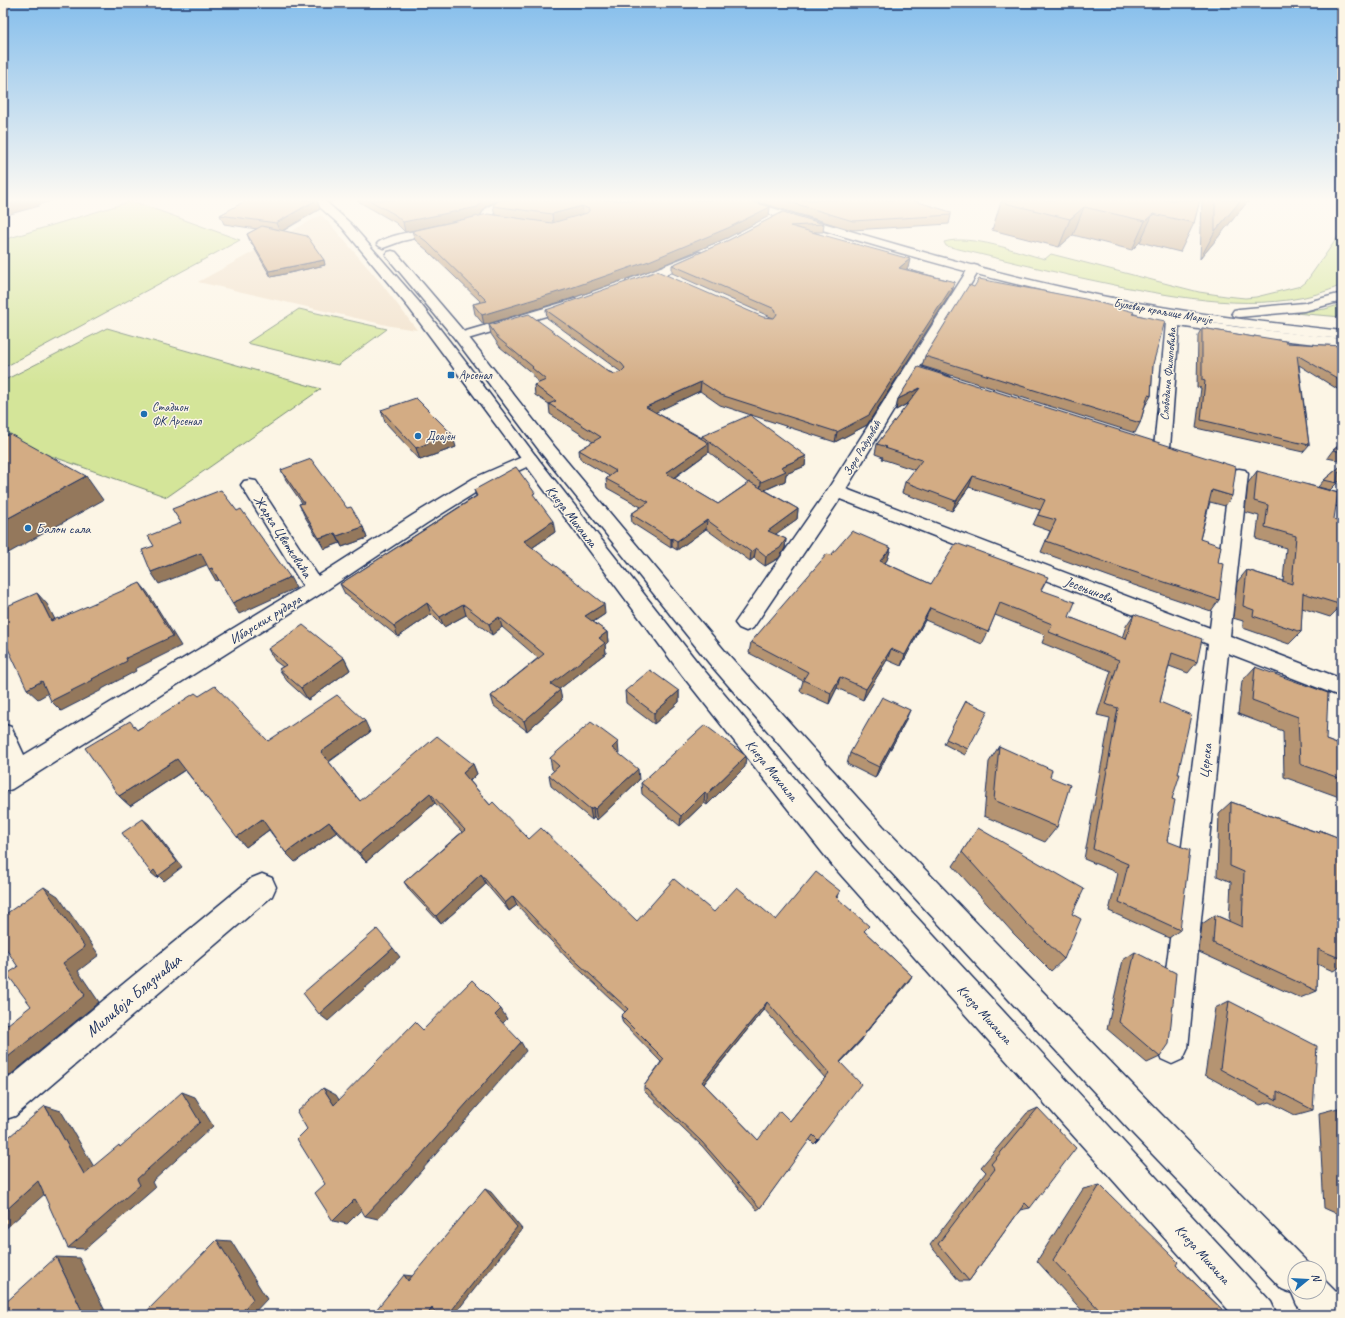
<svg xmlns="http://www.w3.org/2000/svg" width="1345" height="1318" font-family="Caveat,sans-serif">
<style>
.built{fill:#f0dfc8}
.green{fill:#d4e599;stroke:#788a7c}
.lines{fill:none;stroke-linecap:round;stroke-linejoin:round}
.minor-casing{stroke:#1b2f5e;stroke-width:3}
.secondary-casing{stroke:#1b2f5e;stroke-width:3}
.primary-casing{stroke:#1b2f5e;stroke-width:3}
.minor{fill:#fcf5e5;fill-rule:evenodd}
.secondary{fill:#fcf5e5;fill-rule:evenodd}
.primary{fill:#fcf5e5;fill-rule:evenodd}
.wall{fill:#b59472;stroke:#1b2f5e;fill-rule:evenodd}
.shaded-wall{fill:#94785c;stroke:#1b2f5e}
.building{fill:#d3ac84;stroke:#1b2f5e;fill-rule:evenodd}
.poi-dot{fill:#1f6fb2;stroke:#fcf5e5;stroke-width:1.5}
.labels{text-anchor:middle;stroke-width:3;stroke-linejoin:round;paint-order:stroke}
.far-street-label{font-size:12px;fill:#1b2f5e;stroke:#fcf5e5}
.far-poi-label{font-size:12px;fill:#1b2f5e;stroke:#fcf5e5;text-anchor:start}
.street-label{font-size:14px;fill:#1b2f5e;stroke:#fcf5e5}
.poi-label{font-size:14px;fill:#1b2f5e;stroke:#fcf5e5;text-anchor:start}
.near-street-label{font-size:17px;fill:#1b2f5e;stroke:#fcf5e5}
</style>
<rect width="100%" height="100%" fill="#fcf5e5"/>
<filter id="ink" filterUnits="userSpaceOnUse"><feTurbulence type="fractalNoise" baseFrequency=".025" numOctaves="2"/><feDisplacementMap in="SourceGraphic" scale="8" xChannelSelector="R" yChannelSelector="G"/><feConvolveMatrix kernelMatrix="1 2 1 2 8 2 1 2 1" color-interpolation-filters="sRGB"/></filter>
<g filter="url(#ink)">
<path class="built" d="M321,215L331,225L381,283L417,330L391,326L198,282Z"/>
<path class="green" d="M132,201L240,240L3,368V240Z
M1342,231V285C1275,315 1193,300 1124,287C1064,275 1005,260 946,246L944,242C972,234 1017,252 1045,259L1051,254L1199,292L1226,296L1245,298L1256,297L1301,286L1306,282Z
M1342,304V317L1294,313L1325,309Z
M299,309L387,329L338,365L247,343Z
M107,328L321,389L167,497L3,439V381Z"/>
<g class="lines">
<defs>
<path id="minor" d="M501,200H515L494,212L493,215L496,219L494,221H486L481,216L486,208Z
M443,226L447,227L449,229L447,231L402,241L383,248L379,246L377,244C384,235 430,228 443,226Z
M699,252L703,253L705,256L703,259L637,286H627L626,283L627,280Z
M974,265L978,266L980,269L920,367L950,377L953,380L950,383L945,385L915,375L846,489L1210,628L1230,474L1233,470L1239,469L1245,470L1248,474L1230,636L1342,679V697L1228,653L1188,1048L1183,1059L1172,1064L1161,1059L1156,1048L1208,644L840,499L753,628L746,631L739,628L735,623L828,489L968,269L970,266Z
M1112,298L1175,317L1237,327L1342,339V347L1237,335L1179,326L1170,448L1168,452L1162,453L1156,452L1154,448L1166,323L1107,305L1105,302L1107,299Z
M575,299L580,300L582,303L580,306L461,341L456,340L454,337L456,334Z
M529,454L535,455L538,459L535,463L486,486L427,523L322,593L12,789L3,792V768L5,767L3,762V724L11,727L24,755L303,586L241,485L244,481L250,480L256,481L318,576L413,515L474,478Z
M1308,486L1342,495V507L1302,496L1299,492L1302,488Z
M262,874L272,878L276,887L272,896L15,1116L3,1120V1083L252,878Z"/>
<path id="secondary" d="M312,200H324L350,223L419,302L464,360L535,455L698,663L853,848L1271,1302L1277,1315H1233L833,866L682,675L409,308L342,227Z
M392,251L396,252L466,334L554,446L725,651L883,826L1157,1110L1308,1263L1310,1268H1295V1292H1319V1277L1323,1279L1342,1298V1315H1306L1297,1305L1292,1293L1282,1289L1133,1134L865,844L709,663L542,454L456,340L388,258L386,255L388,252Z"/>
<path id="primary" d="M727,200H745C851,231 957,264 1065,288C1156,309 1249,321 1342,331V339C1250,330 1158,316 1067,296C953,271 841,235 728,202Z
M1342,293V301L1304,311L1239,317L1234,316L1232,313L1234,310L1239,309L1304,303Z"/>
</defs>
<use href="#minor" class="minor-casing"/>
<use href="#secondary" class="secondary-casing"/>
<use href="#primary" class="primary-casing"/>
<use href="#minor" class="minor"/>
<use href="#secondary" class="secondary"/>
<use href="#primary" class="primary"/>
</g>
<path class="wall" d="M242,200H317L320,209L283,231L325,265L271,277L249,239L247,234L257,229L224,224L220,215L245,202Z
M356,200H497L485,207L480,216L405,232L396,223Z
M500,200L770,207L769,216L727,238L649,271L570,299L484,325L475,314L473,304L481,302L428,251L415,240L412,231L540,222L495,215L493,206Z
M751,200H912L951,215L949,224L852,230Z
M1003,200H1249L1200,259L1202,201H1199L1194,223L1180,252L1140,242L1132,250L1073,235L1059,247L992,230L1001,202Z
M783,212L824,224L823,232H814L908,268L906,269L955,282L952,291L867,425L835,442L720,405L700,391L655,412L702,438V436L806,456L805,466L786,474L785,481L765,490L798,509L797,519L775,534L786,539L785,548L779,558L765,566L754,558L750,561L706,529L677,550L672,547L671,548L632,523L631,514L641,507L607,488L606,479L609,476L580,459L579,450L593,442L550,414L549,404L535,395L534,385L540,383L533,377V374L500,347L491,334L489,325L615,374L621,372L547,318L546,310L773,318L672,273V265L729,240ZM709,452L748,483L718,504L674,478Z
M974,287L1133,314L1153,364L1151,396L1145,406L1140,423L1135,433L922,366L925,356Z
M1202,328L1253,337L1254,336L1286,343L1342,346V392L1299,365L1309,445L1303,452L1196,428L1201,388L1197,387L1198,335Z
M898,399L1232,496L1225,506L1210,502L1200,539L1218,563L1219,600L1211,611L1116,579L1041,552L1050,531L1033,525L1040,510L969,487L952,511L902,493L905,482L915,470L882,459L883,457L875,454L877,444L909,403L896,410Z
M381,410L456,447L420,460L385,422Z
M1342,443V461L1327,458L1333,450Z
M1342,465V484L1337,481V483L1330,490L1318,487L1324,480Z
M281,470L363,527L367,538L342,547L340,543L324,549L304,515L299,504L302,503L286,480Z
M1257,471L1334,519L1342,605L1330,617L1302,608L1301,632L1289,644L1243,628V621L1233,618L1237,582L1247,570L1283,581L1286,548L1256,539L1259,516L1245,512L1248,483Z
M474,490L536,498L555,532L532,548L605,614L593,622L607,632L608,642L605,645L606,653L559,689L562,700L527,731L494,706L491,696L538,658L502,627L492,635L466,615L444,627L431,614L398,637L345,594L340,584L476,496Z
M891,548L887,560L885,563L931,584L1041,590L1069,617L1122,638L1126,626L1134,614L1197,662L1188,673L1169,666L1160,702L1172,799L1167,841L1180,930L1169,938L1109,911L1118,873L1084,859L1110,718L1097,715L1111,671L1042,643L1045,635L995,615L988,632L982,644L925,620L901,666L887,660L863,700L837,688L829,704L800,691L803,681L749,653L751,642L831,555Z
M268,649L344,658L350,670L308,700L287,681L279,669L283,667L275,661Z
M1255,667L1326,740L1342,746V804V798L1284,777L1283,731L1238,714L1242,681Z
M625,691H679V702L654,724L626,703Z
M199,696L268,741L370,732L329,762L360,801L473,764L477,774L470,781L490,805L529,839L637,921L714,912L776,920L840,891L837,898L866,933L912,976L865,1034L861,1041L840,1063L818,1140L814,1144L809,1139L760,1208L757,1210L702,1146L644,1091V1086L661,1062L623,1023L621,1016L625,1012L570,961L517,905L509,911L486,884L441,924L410,891L404,882L462,832L435,803L366,862L337,832L295,862L286,853L269,830L246,847L185,770L130,806L119,796L138,729ZM764,1009L825,1078L790,1121L758,1140L704,1084Z
M966,701L968,749L965,755L944,744Z
M905,722L875,778L847,764L850,753Z
M999,746L1050,777L1057,827L1045,842L984,816L989,762Z
M619,754L639,780L597,820L594,817L592,820L551,786L549,775L554,771L552,769L550,758Z
M745,767L707,805L704,803L680,826L642,794L641,783Z
M1231,802L1317,832L1319,830L1342,839V966L1333,971L1317,964V991L1300,998L1199,952L1202,924L1215,915L1229,921L1231,882L1217,876L1219,813Z
M978,828L1072,914L1064,959L1051,971L1014,934L953,866Z
M1135,952L1160,1057L1147,1063L1107,1029L1123,960Z
M1229,1001L1313,1110L1295,1115L1270,1102L1260,1105L1205,1075L1215,1008Z
M1038,1108L1030,1208L1020,1210L969,1281H959L930,1245L986,1172L981,1167L1027,1113Z
M1338,1108L1342,1110V1216L1324,1208L1319,1113Z
M1100,1185L1176,1265L1228,1315H1086L1037,1261L1083,1189Z"/>
<path class="shaded-wall" d="M23,200H53L38,205L39,206L3,216V206Z
M317,200L320,209L280,232L276,223Z
M329,200H335L330,203Z
M482,200H497L485,207L480,216L405,232L403,222Z
M1241,200H1249L1200,259L1215,231Z
M582,206L583,215L553,223L552,214Z
M770,207L769,216L727,238L649,271L570,299L484,325L482,315Z
M1084,207L1073,235L1059,247L1070,219Z
M1153,214L1140,242L1132,250L1145,221Z
M910,259L908,268L897,276L899,268Z
M324,260L325,265L271,277L269,271Z
M955,282L952,291L867,425L835,442L837,432Z
M701,382L700,391L646,417V407Z
M920,388L917,398L896,410L898,399Z
M452,434L456,447L420,460L416,448Z
M709,443V452L666,483V473Z
M806,456L805,466L786,474L785,481L760,492L761,482L781,467Z
M86,476L103,500L3,556V521Z
M973,476L969,487L952,511L956,501Z
M798,509L797,519L766,541L768,531Z
M707,520L706,529L677,550V541Z
M553,521L555,532L526,552L524,541Z
M363,527L367,538L342,547L337,536Z
M335,533L340,543L324,549L319,538Z
M672,538V547L671,548V539Z
M786,539L785,548L779,558L765,566L766,556Z
M756,548L754,558L750,561L751,552Z
M891,548L887,560L877,572L880,561Z
M201,553L209,564L159,584L151,572Z
M212,568L219,580L216,581L209,569Z
M290,577L296,588L239,614L232,603Z
M140,583L148,593L181,646L135,669L136,671L102,689V690L61,711L51,701L92,679L126,658Z
M37,593L47,604L61,631L51,621Z
M427,603L431,614L398,637L394,626Z
M463,604L466,615L444,627L440,617Z
M604,604L605,614L587,626L585,616Z
M930,608L925,620L901,666L905,655Z
M499,617L502,627L492,635L489,624Z
M607,632L608,642L605,645L606,653L553,694L551,684L599,638Z
M891,649L887,660L863,700L866,689Z
M344,658L350,670L308,700L301,688Z
M840,677L837,688L829,704L831,693Z
M42,681L52,691L38,699L27,689Z
M560,690L562,700L527,731L524,721Z
M679,691V702L654,724V713Z
M910,710L905,722L875,778L879,767Z
M365,721L370,732L328,762L321,752Z
M618,742L619,754L612,748Z
M746,756L745,767L707,805V794Z
M177,759L186,769L130,806L119,796Z
M473,764L477,774L467,783L463,773Z
M638,769L639,780L597,820L595,809Z
M705,792L704,803L680,826L681,816Z
M430,793L435,803L366,862L359,853Z
M593,807L594,817L592,820L590,809Z
M143,819L149,824L182,867L164,881L159,876L157,878L151,873Z
M262,819L270,829L246,847L237,837Z
M329,822L337,832L295,862L286,853Z
M481,874L486,884L441,924L436,916Z
M44,887L58,896L99,955L78,971L99,1002L3,1081V1061L63,963Z
M840,891L837,900L836,897Z
M513,896L517,905L509,911L505,903Z
M393,948L400,957L328,1021L319,1014Z
M912,976L907,984L859,1040L864,1034Z
M767,1002L764,1009L701,1087L702,1082Z
M501,1009L507,1019L501,1025L495,1015Z
M865,1035L861,1041L835,1068L840,1062Z
M521,1042L526,1051L401,1194L378,1219L365,1216Z
M323,1088L336,1095L347,1112L334,1105Z
M182,1092L195,1097L213,1126L152,1182L155,1188L85,1249L68,1248L137,1179Z
M45,1106L61,1111L100,1177L84,1174Z
M38,1181L56,1184L3,1231V1213Z
M485,1189L491,1192L522,1229L454,1315H448Z
M355,1199L368,1203L347,1224L333,1221Z
M217,1240L231,1241L267,1299L252,1315H239Z
M56,1257L79,1258L107,1315H84Z
M404,1275L413,1276L408,1281Z
M440,1307L434,1315H427L432,1308Z"/>
<path class="building" d="M3,200H23L3,206Z
M247,200H316L276,223L220,215Z
M369,200H482L478,207L403,222L394,214Z
M500,200H748L770,207L728,228L649,261L568,289L482,315L473,304L487,301L426,241L412,231L488,214L552,223L587,213L589,211V209L582,206L552,214L493,206L494,204Z
M783,200H912L951,212V215L853,221Z
M1003,200H1200L1194,223L1153,214L1145,221L1084,207L1070,219L1001,202Z
M1215,200H1241L1215,231Z
M783,212L824,224L790,226L910,259L899,268L955,282L869,415L837,432L721,395L701,382L646,407L709,443L666,473L718,504L750,482L798,509L768,531L786,539L780,548L766,556L756,548L751,552L707,520L677,541L672,538L671,539L631,514L649,502L606,479L616,471L579,450L601,437L549,404L556,401L534,385L546,380L532,368L533,367L498,338L489,325L529,314L609,372L615,374L621,372L625,368L622,364L546,310L657,271L763,317L774,318L777,314L775,309L672,265L729,240Z
M262,226L307,236L324,260L269,271L247,234Z
M979,279L1085,299L1134,312L1132,314L1165,321L1153,364L1151,396L1148,395L1140,423L925,356L969,285L974,287Z
M1202,328L1254,337V336L1285,341L1286,343L1342,346V381L1297,355L1309,445L1201,420L1205,381L1202,380Z
M918,367L1236,467L1232,496L1212,490L1200,539L1221,546L1218,563L1224,564L1219,600L1122,568L1046,541L1056,520L1038,515L1045,500L973,476L956,501L905,482L922,460L885,448L887,447L877,444L920,388L898,399Z
M416,398L452,434L416,448L381,410Z
M750,415L806,456L781,467L786,471L761,482L702,436Z
M10,434L86,476L3,521V437Z
M1342,443V452L1333,450Z
M311,459L347,508L351,507L363,527L337,536L335,533L319,538L299,504L304,503L281,470Z
M1342,465V473L1338,472L1337,483L1324,480Z
M516,467L535,493L533,494L553,521L524,541L604,604L585,616L607,632L599,638L605,643L551,684L560,690L524,721L491,696L544,654L499,617L489,624L463,604L440,617L427,603L394,626L340,584L477,496L474,490Z
M1257,471L1338,493L1334,519L1342,522V605L1303,593L1301,632L1253,616L1254,610L1243,606L1247,570L1292,584L1296,536L1265,527L1268,505L1254,501Z
M221,490L237,511L241,509L290,577L232,603L212,568L209,569L201,553L151,572L142,550L154,546L148,536L181,523L172,509Z
M852,531L891,548L880,561L931,584L956,543L1048,577L1041,590L1075,602L1069,617L1126,639L1134,614L1202,639L1197,662L1172,653L1160,702L1191,715L1178,774H1180L1172,799L1175,800L1167,841L1190,850L1180,930L1119,902L1128,864L1093,849L1118,708L1105,704L1119,660L1049,632L1052,624L1000,603L988,632L930,608L905,655L891,649L866,689L840,677L831,693L803,680L808,672L751,642L827,554L831,555Z
M140,583L173,636L126,658L127,661L92,679L93,680L51,701L42,681L27,689L3,638V613L7,611L5,607L37,593L51,621L58,618V619Z
M303,625L344,658L301,688L279,669L286,665L268,649Z
M1255,667L1328,693L1326,740L1342,746V779L1300,764L1298,717L1252,700Z
M650,670L679,691L654,713L625,691Z
M215,686L268,741L337,695L365,721L321,752L360,801L437,736L473,764L463,773L490,805L493,802L529,839L541,828L637,921L674,879L714,912L737,887L776,920L816,872L840,891L836,897L869,926L864,931L912,976L864,1034L865,1035L840,1062L861,1084L818,1140L813,1135L760,1208L702,1142L644,1086L664,1059L621,1016L628,1009L568,954L513,896L505,903L481,874L436,916L404,882L465,830L430,793L359,853L329,822L286,853L262,819L237,837L177,759L119,796L85,748L130,721L137,730L195,693L199,696ZM767,1002L829,1073L790,1121L780,1111L758,1140L702,1082Z
M882,697L910,710L879,767L850,753Z
M966,701L988,711L968,749L946,739Z
M591,722L618,742L612,748L638,769L595,809L593,807L590,809L549,775L559,766L550,758Z
M705,725L746,756L707,794L705,792L681,816L641,783Z
M999,746L1052,770L1050,777L1070,785L1057,827L994,800Z
M1231,802L1319,833V830L1342,839V959L1318,949L1317,991L1213,943L1215,915L1242,927L1244,872L1230,866Z
M143,819L177,862L158,876L154,870L151,873L122,833Z
M978,828L1084,889L1072,914L1081,919L1064,959L1025,922L962,852Z
M44,887L85,947L63,963L85,995L3,1061V1028L31,1006L7,974L18,967L3,944V916Z
M377,929L393,948L319,1014L303,993Z
M1135,952L1176,973L1169,1044L1160,1057L1119,1022Z
M472,980L501,1009L495,1015L521,1042L390,1190L365,1216L355,1199L333,1221L315,1193L325,1184L297,1139L307,1129L297,1112L323,1088L334,1105L415,1022L423,1030Z
M1229,1001L1317,1046L1313,1110L1277,1091V1100L1220,1069Z
M182,1092L200,1122L137,1179L140,1185L68,1248L38,1181L3,1213V1142L45,1106L84,1174L119,1145L120,1147Z
M1038,1108L1076,1148L1030,1208L1025,1203L969,1281L938,1244L995,1169L991,1164Z
M1338,1108L1342,1110V1170Z
M1100,1185L1178,1262L1176,1265L1228,1315H1104L1053,1260Z
M485,1189L517,1227L448,1315H437L432,1308L427,1315H372L404,1275L408,1281Z
M217,1240L253,1299L239,1315H143Z
M56,1257L84,1315H3V1305Z"/>
</g>
<linearGradient id="sky" x2="0" y2="1"><stop stop-color="#85beec"/><stop offset="0.52" stop-color="#fefaf3"/><stop offset="1" stop-color="#fefaf3" stop-opacity="0"/></linearGradient>
<rect width="1345" height="385" fill="url(#sky)"/>
<g class="poi-dot">
<rect x="447" y="371" width="8" height="8" rx="2"/>
<circle cx="144" cy="414" r="4"/>
<circle cx="418" cy="436" r="4"/>
<circle cx="28" cy="528" r="4"/>
</g>
<g class="labels">
<g class="far-street-label">
<text transform="translate(1163 311) rotate(10)" y="4">Булевар краљице Марије</text>
<text transform="translate(1168 374) rotate(-85)" y="4">Слободана Филиповића</text>
<text transform="translate(862 448) rotate(-59)" y="4">Зоре Радуловић</text>
</g>
<g class="far-poi-label">
<text x="459" y="379">Арсенал</text>
<text x="152" y="411">Стадион<tspan x="152" dy="14">ФК Арсенал</tspan></text>
<text x="426" y="440">Доајен</text>
</g>
<g class="street-label">
<text transform="translate(572 516) rotate(52)" y="5">Кнеза Михаила</text>
<text transform="translate(283 536) rotate(57)" y="5">Жарка Цветковића</text>
<text transform="translate(1089 589) rotate(21)" y="5">Јесењинова</text>
<text transform="translate(265 619) rotate(-32)" y="5">Ибарских рудара</text>
<text transform="translate(1205 761) rotate(-84)" y="5">Церска</text>
<text transform="translate(772 770) rotate(51)" y="5">Кнеза Михаила</text>
<text transform="translate(985 1014) rotate(48)" y="5">Кнеза Михаила</text>
<text transform="translate(1203 1254) rotate(48)" y="5">Кнеза Михаила</text>
</g>
<g class="poi-label">
<text x="36" y="533">Балон сала</text>
</g>
<g class="near-street-label">
<text transform="translate(133 995) rotate(-40)" y="6">Миливоја Блазнавца</text>
</g>
</g>
<rect width="1345" height="1318" fill="none" stroke="#fcf5e5" stroke-width="16"/>
<rect x="8" y="8" width="1329" height="1302" fill="none" stroke="#1b2f5e" stroke-width="1.5" filter="url(#ink)"/>
<g transform="translate(1307 1280) rotate(72)"><circle r="19" fill="#fcf5e5" stroke="#a2a6af"/>
<path d="M0-3L7 15L0 10L-7 15Z" fill="#1f6fb2"/>
<text y="-6" font-size="11" font-weight="bold" text-anchor="middle" fill="#1b2f5e">N</text>
</g>
</svg>
